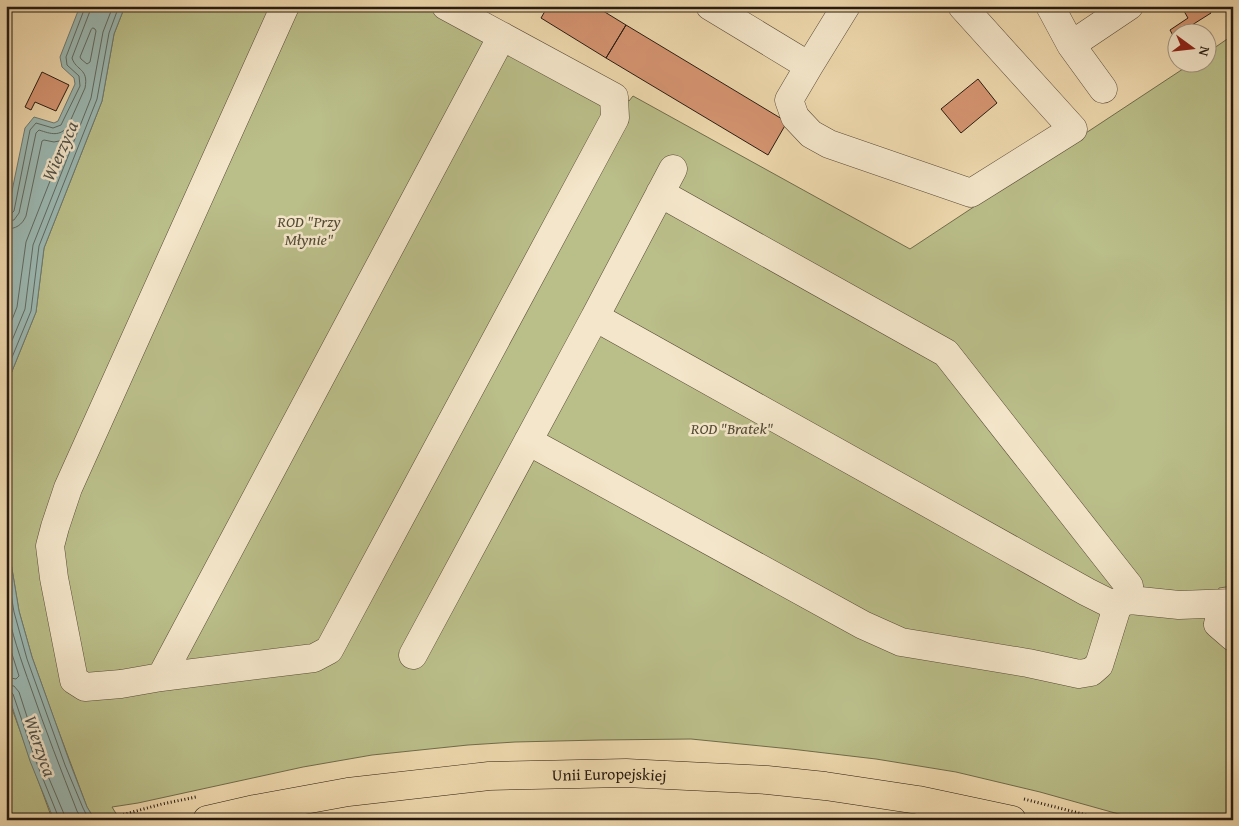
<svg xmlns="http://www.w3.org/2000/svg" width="1239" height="826" font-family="'Gentium Book Plus',serif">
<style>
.green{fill:#babe89;stroke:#706c4d}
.water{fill:#9bb8b2;stroke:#6c7972}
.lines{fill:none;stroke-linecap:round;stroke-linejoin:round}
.shore{stroke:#606962;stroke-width:1}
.building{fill:#d59471;stroke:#261a11}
.minor-casing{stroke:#584a38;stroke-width:29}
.major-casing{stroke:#261a11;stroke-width:29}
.path{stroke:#261a11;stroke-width:3;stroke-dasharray:1 2.5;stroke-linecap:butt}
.minor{stroke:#f4e6ca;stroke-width:28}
.major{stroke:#eed8ad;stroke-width:28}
.rail{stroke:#261a11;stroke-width:4;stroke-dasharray:9 9;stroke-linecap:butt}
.labels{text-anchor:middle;stroke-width:5;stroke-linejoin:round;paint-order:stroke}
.park-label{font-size:16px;font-style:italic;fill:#524b35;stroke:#f4e6ca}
.street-label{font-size:16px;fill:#261a11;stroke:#f4e6ca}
.water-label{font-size:18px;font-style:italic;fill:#4f5149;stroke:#f4e6ca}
</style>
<rect width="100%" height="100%" fill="#eed8ad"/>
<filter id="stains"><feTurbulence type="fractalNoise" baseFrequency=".004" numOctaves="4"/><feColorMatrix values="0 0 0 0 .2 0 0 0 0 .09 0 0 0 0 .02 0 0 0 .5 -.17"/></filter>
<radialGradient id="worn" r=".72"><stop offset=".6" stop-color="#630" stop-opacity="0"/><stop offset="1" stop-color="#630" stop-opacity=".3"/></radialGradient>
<path class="green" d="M125,6H461L629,101L633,96L910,249L1192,63L1206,62L1207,53L1233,35V586L1219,588L1204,624L1233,632V820H1142L1115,813L1040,792L956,772L876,759L791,749L691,739L600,740L515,742L468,745L372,755L303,767L138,803L112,807L120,820H95L87,807L53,716L32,657L19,611L6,533V386L36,312L44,248L102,101L114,34Z
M6,688L11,706L50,813L54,820H6Z"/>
<path class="water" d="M80,6H125L114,34L102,101L44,248L36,312L6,386V220L25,128L34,117L54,123L58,121L75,84L74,78L62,67L60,57Z
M6,533L19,611L32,657L70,763L87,807L95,820H54L30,761L6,688Z"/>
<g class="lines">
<path class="shore" d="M93,28L95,29L96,31L90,62L87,64L81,59L80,57L91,30Z
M6,215L11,214L14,211L30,130L36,123L53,128L61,125L80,86L79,76L67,65L66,57L84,10V6
M6,221L14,220L19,213L36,133L39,130C51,134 60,137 68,126L85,88C89,68 76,71 72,58L90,11V6
M6,229C16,229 22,225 26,216L42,141L44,140L54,142L64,140L65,143L26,242L17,307L6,335
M6,355L25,309L33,245L91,98L103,32L113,6
M6,372L31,311L39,246L97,99L109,33L119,6
M6,564L14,612L27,659L65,765L83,808L89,820
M6,603C11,632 21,660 31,688C45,729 61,770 77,811L82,820
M6,635L19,676L16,679L6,677
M6,685L14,686L19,692L40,757L64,814V820
M6,691H10L13,694L35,759L58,816V820"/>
</g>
<path class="building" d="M548,6H595L626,25L606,58L541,18Z
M1181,6H1207L1211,13L1192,25L1197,32H1176V41L1170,30L1188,18Z
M626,25L787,122L768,155L606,58Z
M42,72L69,85L56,111L35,102L31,110L25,107Z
M978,79L997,103L961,133L941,109Z"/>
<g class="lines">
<defs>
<path id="minor" d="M285,6L68,488L55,527L50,546L54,578L74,680L85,687L121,684L161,677L314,658L329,650L615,118L614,97L446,6
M710,6L809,66L846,6
M1050,6L1071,45L1103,89
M1071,45L1129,6
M809,66L789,100L795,117L811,134L829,144L971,193L1073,129L962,6
M673,169L595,317L1087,592L1107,602L1118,604L1130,600L1179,605L1233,603
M660,193L946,353L1129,586L1130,600
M528,441L863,625L901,642L1028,663L1079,674L1091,672L1099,665L1118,604
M1224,604L1218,624L1233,637
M413,655L595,317
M161,677L502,36"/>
<g id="major">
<path id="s1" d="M207,820L255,809L348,792L489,776L626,773L767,780L825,786L918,800L1012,820"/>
</g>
</defs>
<use href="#minor" class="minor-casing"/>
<use href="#major" class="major-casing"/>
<path class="path" d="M1024,799L1106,820
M103,820L162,804L196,797"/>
<use href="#minor" class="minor"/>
<use href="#major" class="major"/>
<path class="rail" d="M510,820C577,816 644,815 711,820"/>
</g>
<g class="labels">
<g class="park-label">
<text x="309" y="227">ROD "Przy<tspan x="309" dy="18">Młynie"</tspan></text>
<text x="732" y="434">ROD "Bratek"</text>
</g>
<g class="street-label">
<text dy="6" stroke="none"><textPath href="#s1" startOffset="406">Unii Europejskiej</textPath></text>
</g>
<g class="water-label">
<text transform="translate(60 151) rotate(-66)" y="6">Wierzyca</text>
<text transform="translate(40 746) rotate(71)" y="6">Wierzyca</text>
</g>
</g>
<rect width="1239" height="826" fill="none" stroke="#eed8ad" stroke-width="25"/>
<rect x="8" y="8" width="1224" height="811" fill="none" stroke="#261a11" stroke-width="2.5"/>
<rect x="12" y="12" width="1214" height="801" fill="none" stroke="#261a11"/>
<g transform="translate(1192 48) rotate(105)"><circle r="24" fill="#f4e6ca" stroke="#a29480"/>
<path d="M0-4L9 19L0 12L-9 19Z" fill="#8f2418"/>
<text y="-8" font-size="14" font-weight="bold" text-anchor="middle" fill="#261a11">N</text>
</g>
<rect width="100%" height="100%" filter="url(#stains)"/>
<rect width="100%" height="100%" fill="url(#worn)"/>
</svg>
